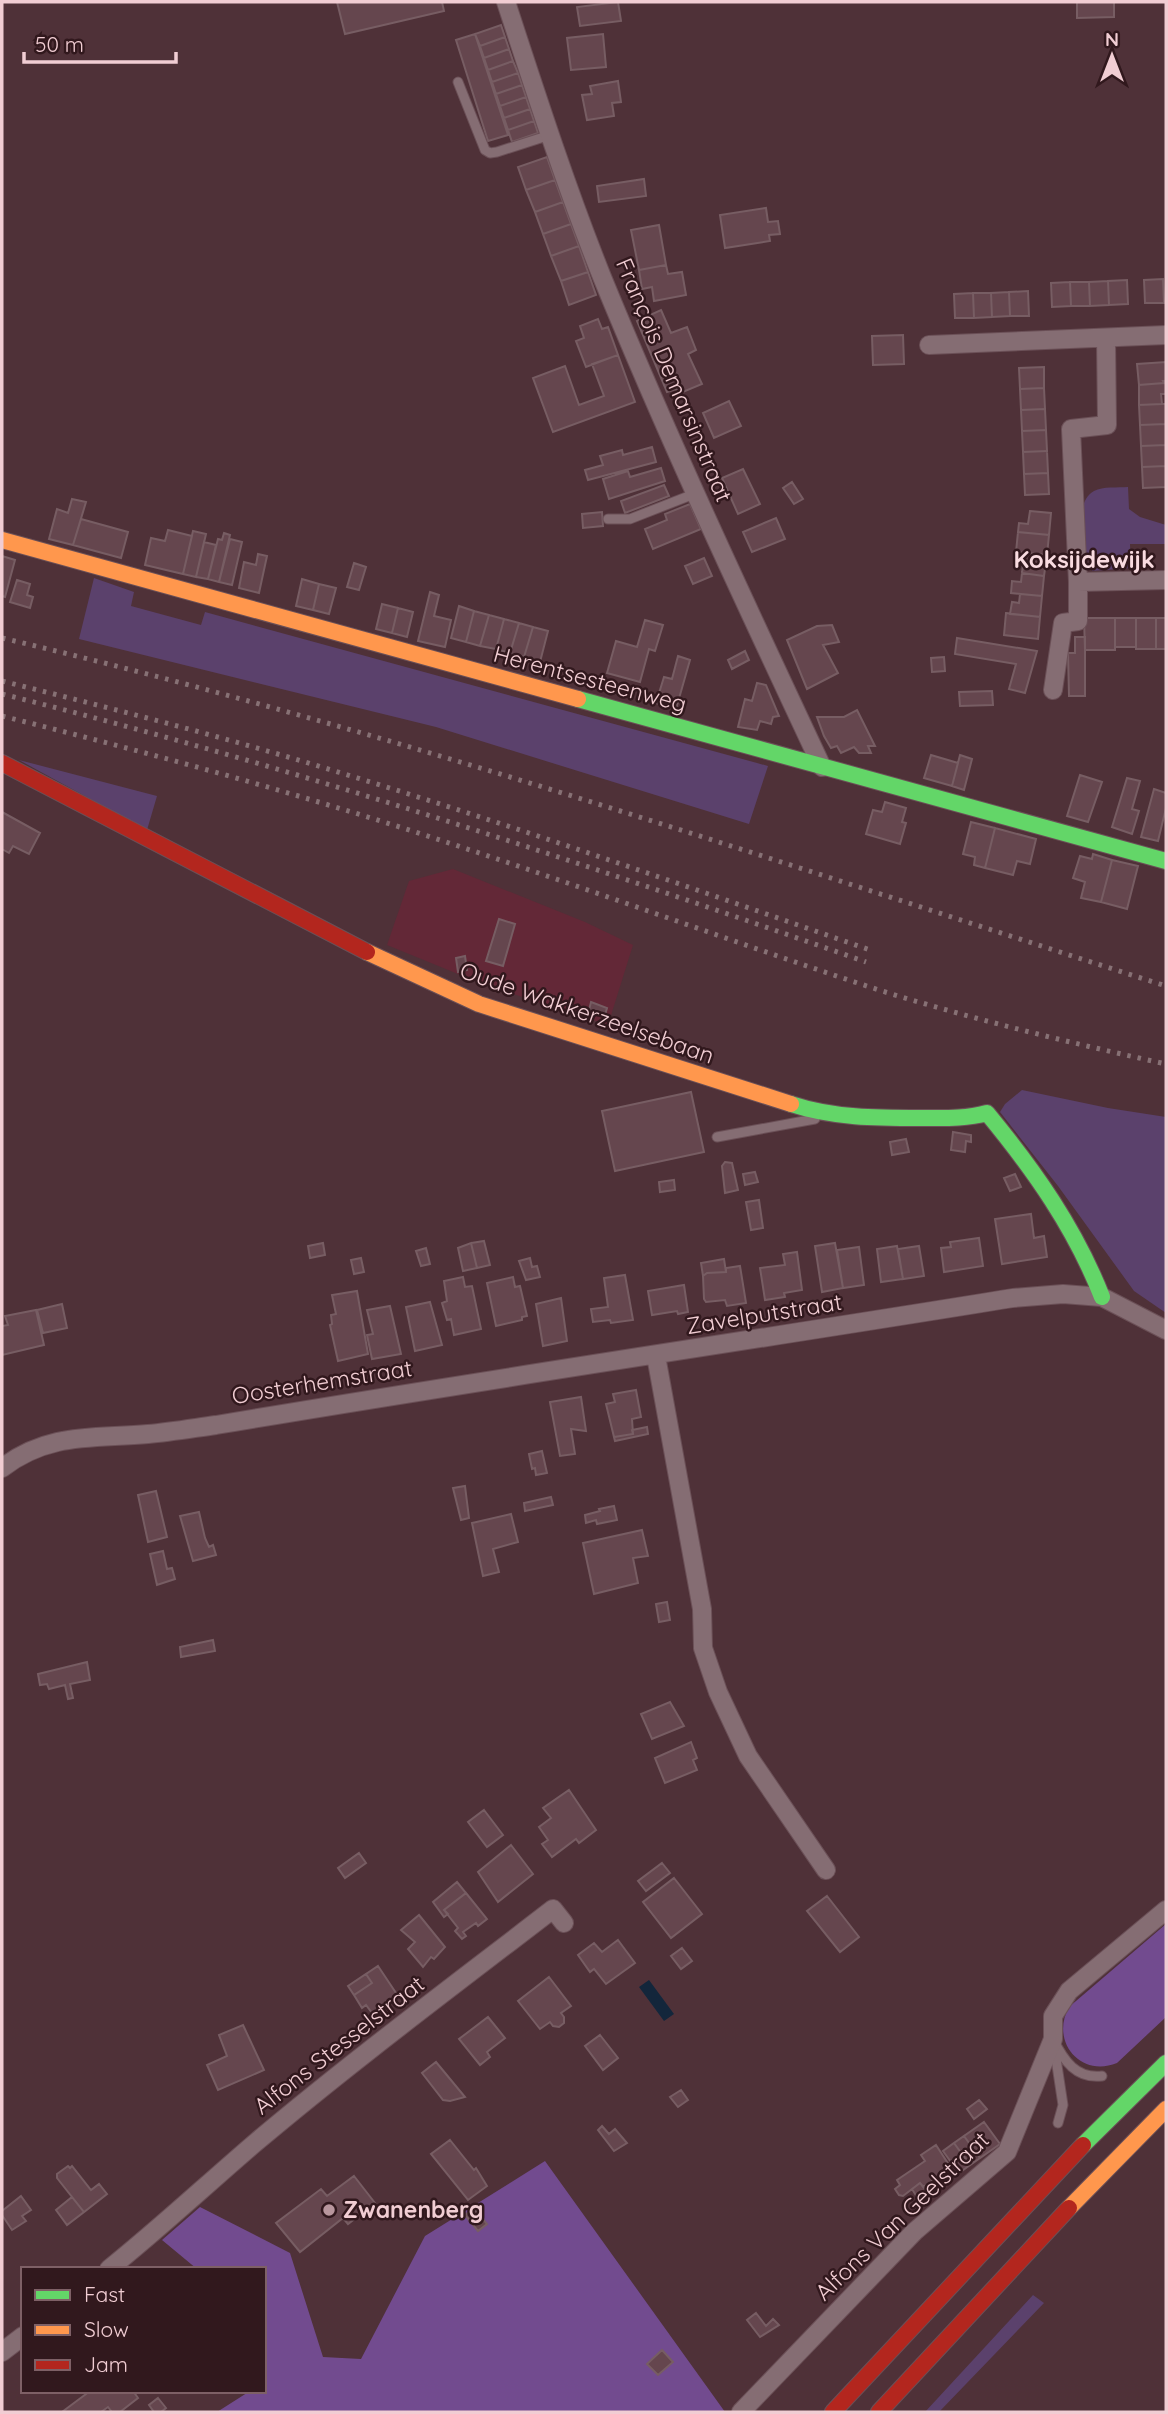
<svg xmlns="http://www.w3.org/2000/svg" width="1168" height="2414" font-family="Quicksand,sans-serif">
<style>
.built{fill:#632837}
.green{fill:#5b416c}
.forest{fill:#724b8f}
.water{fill:#13263b}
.building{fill:#65464e;stroke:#775d63;stroke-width:2}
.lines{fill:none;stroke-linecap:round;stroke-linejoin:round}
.lane-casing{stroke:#6b5057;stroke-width:11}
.street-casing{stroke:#6b5057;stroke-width:20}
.fast-casing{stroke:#6b5057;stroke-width:18}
.slow-casing{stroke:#6b5057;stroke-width:18}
.jam-casing{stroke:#6b5057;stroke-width:18}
.lane{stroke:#856d73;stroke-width:9}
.street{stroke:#856d73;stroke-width:18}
.fast{stroke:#63d668;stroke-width:16}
.slow{stroke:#ff974d;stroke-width:16}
.jam{stroke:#b3261e;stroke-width:16}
.rail{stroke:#877175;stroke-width:5;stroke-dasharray:3.5 7;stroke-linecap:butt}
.poi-dot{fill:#b8969d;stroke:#31181d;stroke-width:2.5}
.labels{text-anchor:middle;stroke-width:5;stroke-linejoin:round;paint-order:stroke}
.street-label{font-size:23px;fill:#f1cdd3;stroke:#31181d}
.poi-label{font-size:23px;font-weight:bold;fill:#f1cdd3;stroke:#31181d;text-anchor:start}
.neighbourhood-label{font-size:24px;font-weight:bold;fill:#f9dbe0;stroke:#31181d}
</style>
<rect width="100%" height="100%" fill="#4f3138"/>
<path class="built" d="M453,869L585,922L633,945L608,1025L480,983L387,945L409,881Z"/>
<path class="green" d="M1128,487L1129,509L1140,517L1166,525V544H1130L1131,568L1092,571V556L1082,555C1081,538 1076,500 1094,491C1103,486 1118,488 1128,487Z
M94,578L134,592L131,606L201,625L205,612L768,766L749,824L436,727L79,639Z
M19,760L157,796L147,830Z
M1022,1090L1108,1108L1166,1117V1313L1134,1291L1058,1186L1000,1112L1005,1104Z
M1033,2295L1044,2303L939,2412H925Z"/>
<path class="forest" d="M1166,1924V2017L1117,2063C1080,2078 1050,2041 1069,2007Z
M545,2161L725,2412H217L250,2391H264V2269H197L162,2240L200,2207L290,2253L323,2357L361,2359L425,2236Z"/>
<path class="water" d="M649,1980L674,2014L664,2021L639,1987Z"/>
<path class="building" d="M337,2H442L444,11L345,34Z
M618,2L621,21L580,26L577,7Z
M1077,2H1114V17L1077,18Z
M501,25L505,37L480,46L475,34Z
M475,34L508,135L488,141L456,40Z
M603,34L606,67L571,70L567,38Z
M505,37L509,49L484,58L480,46Z
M509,49L513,61L488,70L484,58Z
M513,61L518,73L492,82L488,70Z
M518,73L522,85L496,94L492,82Z
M618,81L621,102L612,103L614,116L587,120L582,95L592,94L590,86Z
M522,85L526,97L500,106L496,94Z
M526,97L530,109L504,118L500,106Z
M530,109L534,121L508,130L504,118Z
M534,121L538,133L512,142L508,130Z
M547,157L555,180L526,190L518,167Z
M644,179L646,196L599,202L597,186Z
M555,180L563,202L535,212L526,190Z
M563,202L571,224L543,234L535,212Z
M766,208L768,222L778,221L780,234L769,235L770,241L725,248L720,215Z
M571,224L579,246L551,256L543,234Z
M659,225L666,265L639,270L631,230Z
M579,246L588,272L561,281L551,256Z
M666,265L668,274L682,272L686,295L654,301L652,287L642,289L639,270Z
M588,272L596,295L569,305L561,281Z
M1163,279L1164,303H1145L1144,280Z
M1127,280L1128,304L1109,305L1108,281Z
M1108,281L1109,305L1090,306L1089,282Z
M1070,282L1071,306L1052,307L1051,283Z
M1070,282H1089L1090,306H1071Z
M1028,291L1029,316H1010L1009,292Z
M1009,292L1010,316L992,317L991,293Z
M973,293H991L992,317L974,318Z
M973,293L974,318H955L954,294Z
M661,310L671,333L687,327L696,350L688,354L702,384L678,394L676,389L667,392L637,321Z
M598,319L602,329L608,327L618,355L586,367L576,341L584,338L580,326Z
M903,335L904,364L873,365L872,336Z
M618,355L635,402L553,432L533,378L565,366L579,405L604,396L592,364Z
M1166,362V381H1163L1164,383L1139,385L1137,364Z
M1044,367V388L1020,389L1019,368Z
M1164,383H1166V394H1161L1162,404L1139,405V385Z
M1044,388L1045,409L1021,410L1020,389Z
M729,401L741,426L714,438L703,413Z
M1162,404H1166V424L1140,425L1139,405Z
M1045,409L1046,430L1022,431L1021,410Z
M1166,424V445L1141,446L1140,425Z
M1046,430L1047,451L1023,452L1022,431Z
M1166,445V466L1142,467L1141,446Z
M652,447L656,462L588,480L585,470L603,465L600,456L622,450L623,455Z
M1047,451L1048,473L1024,474L1023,452Z
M1166,466V487L1143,488L1142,467Z
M661,468L665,481L609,499L603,479L628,471L630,477Z
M743,469L760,504L738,514L722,478Z
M1048,473L1049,494L1025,495L1024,474Z
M792,482L803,499L794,504L783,488Z
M664,485L669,496L625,513L621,501Z
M72,499L86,502L73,545L49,539L57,509L68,513Z
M690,504L701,529L653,549L645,529L667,520L665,514Z
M1030,511L1051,513L1049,535L1018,532L1019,523L1028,524Z
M602,512L603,526L583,528L582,514Z
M776,518L785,539L752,552L743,532Z
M81,519L128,532L121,558L73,545Z
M168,530L192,536L183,574L145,565L151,538L165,541Z
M193,531L206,534L196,577L183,574Z
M1018,532L1049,535L1047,555L1016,552Z
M224,533L230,535L219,582L208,579L218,539L222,540Z
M230,539L242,542L232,585L219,582Z
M204,542L216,545L208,579L196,577Z
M1016,552L1047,555L1044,576L1022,573L1023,564H1014Z
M258,554L267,556L259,593L239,588L244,562L256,565Z
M2,556L15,560L5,597L2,596Z
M704,558L712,576L693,584L685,566Z
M354,563L366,567L359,590L347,587Z
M1022,573L1044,576L1042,596L1011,593L1012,581L1021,582Z
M302,579L319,584L313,610L296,606Z
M17,580L30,584L27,595L33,597L30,608L10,602Z
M319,584L336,588L329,614L313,610Z
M430,592L439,595L434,616L451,620L445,647L418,641Z
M1020,594L1042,596L1040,617L1010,614L1012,602L1019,603Z
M382,604L398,608L392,633L376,629Z
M459,606L474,611L466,642L451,638Z
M398,608L413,612L407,637L392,633Z
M474,611L489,615L480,646L466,642Z
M1006,613L1040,617L1038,639L1004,635Z
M489,615L504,619L496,649L480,646Z
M1084,618H1115V650H1085Z
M1115,618H1136V647H1115Z
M1136,618H1156V649H1136Z
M1156,618H1166V649H1156Z
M504,619L519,623L510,653L496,649Z
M645,620L663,625L655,651L649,649L640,682L607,673L616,641L637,647Z
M519,623L533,627L524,657L510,653Z
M832,625L839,642L823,645L838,673L807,689L787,640L817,626Z
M533,627L548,631L540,662L524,657Z
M1075,637H1085V696H1069L1068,653H1075Z
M957,638L1037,651L1025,693L1009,689L1016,664L955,654Z
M745,651L749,660L732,669L728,660Z
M678,656L690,660L676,709L656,703L664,677L672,679Z
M944,657L945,671L932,672L931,658Z
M757,683L766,685L779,716L773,717L771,724L760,721L757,730L738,727L745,699L752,701Z
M992,691L993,705L960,706L959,692Z
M857,710L875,746H868L871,753H859L854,747L841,753L837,746L831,748L824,736L817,717H844Z
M931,755L958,763L952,786L924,778Z
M960,755L972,759L964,790L952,786Z
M1080,775L1102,782L1088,822L1067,816Z
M1127,778L1140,781L1132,809L1139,811L1132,834L1112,827Z
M1154,789L1166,793V808L1158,841L1141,837Z
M885,802L906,808L902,822L906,823L900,844L866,834L873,810L882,812Z
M2,812L40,833L29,854L13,846L9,853L2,849Z
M971,822L995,828L985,868L974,865L975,857L963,854Z
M995,828L1036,839L1030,864L1017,861L1013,875L985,868Z
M1093,854L1112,860L1101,902L1081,898L1085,882L1073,878L1080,856L1092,859Z
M1112,860L1138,866L1127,909L1101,902Z
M499,919L515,924L503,966L486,961Z
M465,956L467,970L458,972L456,958Z
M591,1002L607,1008L605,1015L589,1010Z
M691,1092L704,1152L615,1171L602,1111Z
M953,1132L971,1135V1142L966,1141L965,1152L951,1150Z
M906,1139L909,1152L892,1155L890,1142Z
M725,1162L732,1163L738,1190L725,1193L722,1166Z
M755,1172L758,1182L745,1185L743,1174Z
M1015,1174L1021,1187L1010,1191L1004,1178Z
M674,1180L675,1190L660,1192L659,1182Z
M759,1200L763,1228L751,1230L746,1202Z
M1031,1214L1034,1238L1044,1236L1047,1257L1002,1264L995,1219Z
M979,1238L983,1266L944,1272L941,1248L951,1247L950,1242Z
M484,1241L490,1265L477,1268L471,1243Z
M323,1243L325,1255L310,1258L308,1246Z
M471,1243L477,1268L463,1271L458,1248Z
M835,1243L843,1288L822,1292L815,1246Z
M897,1246L903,1279L881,1282L877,1249Z
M919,1246L924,1276L903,1279L898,1249Z
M859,1247L864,1285L843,1288L837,1250Z
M426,1248L430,1264L421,1266L416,1251Z
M797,1252L802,1290L784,1293L785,1297L765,1300L760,1268L785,1265L783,1254Z
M361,1258L364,1272L354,1274L351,1260Z
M530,1258L532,1267L537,1266L540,1277L526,1280L519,1261Z
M724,1259L726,1272L707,1273L703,1276L701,1263Z
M740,1266L746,1303L727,1306L725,1300L706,1302L704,1299L703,1276L707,1273L726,1272V1268Z
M625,1275L633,1320L611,1323L610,1320L593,1322L591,1309L608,1307L604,1278Z
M463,1277L465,1287L472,1286L481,1329L454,1335L451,1319L447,1320L442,1303L447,1301L444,1281Z
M513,1277L515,1287L520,1286L527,1316L522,1317V1320L496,1326L487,1283Z
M684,1285L688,1312L678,1314L677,1311L652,1315L648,1291Z
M357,1291L368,1354L338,1361L330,1325L332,1324L331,1315L336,1314L332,1295Z
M561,1298L567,1341L543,1346L536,1304Z
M430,1302L442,1345L415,1351L406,1307Z
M62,1304L67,1328L43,1333L37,1310Z
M390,1306L401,1354L372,1359L367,1335L373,1334L367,1310Z
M36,1310L44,1345L2,1355V1326L8,1325L5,1316Z
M636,1390L641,1417L632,1419L633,1434L614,1437L606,1404L615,1402L613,1394Z
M581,1397L586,1431L571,1429L575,1454L560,1456L550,1402Z
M647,1427L648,1434L615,1441L614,1437L633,1434L632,1430Z
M542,1451L547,1473L536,1475L535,1468L532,1469L529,1454Z
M465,1486L469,1518L461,1520L453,1488Z
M156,1491L167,1537L148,1542L138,1495Z
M551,1497L553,1505L525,1511L524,1503Z
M614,1506L617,1520L597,1524L596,1520L586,1523L585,1515L600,1511L599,1509Z
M199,1512L205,1538L209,1547L213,1545L216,1555L193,1561L180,1516Z
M511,1514L518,1542L493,1549L499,1572L483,1576L472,1523Z
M642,1530L648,1556L633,1558L638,1583L594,1594L583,1543Z
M163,1551L167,1569L172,1568L175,1579L157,1585L150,1554Z
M667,1602L670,1620L659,1622L656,1604Z
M213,1640L215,1651L181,1657L180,1647Z
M87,1662L90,1680L70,1684L73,1698L68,1699L65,1685L49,1689L47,1684L40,1685L38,1674Z
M670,1702L684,1726L652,1739L641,1714Z
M691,1742L697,1758L693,1760L697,1770L665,1783L655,1758Z
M569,1790L596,1830L579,1843L576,1839L552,1857L542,1844L548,1840L539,1827L551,1818L543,1808Z
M484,1810L503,1835L487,1847L468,1822Z
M511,1845L533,1874L498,1902L478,1872Z
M359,1853L366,1863L345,1878L338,1868Z
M662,1863L670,1873L646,1891L638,1881Z
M674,1878L702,1914L671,1938L643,1902Z
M457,1882L466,1893L444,1910L448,1914L444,1917L433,1902Z
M466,1893L487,1919L478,1926L476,1923L463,1932L466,1936L462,1939L455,1931L458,1928L444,1910Z
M827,1896L859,1937L840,1952L807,1911Z
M419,1915L445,1947L434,1959L431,1957L423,1967L408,1949L415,1942L401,1930Z
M618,1940L635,1963L606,1984L594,1969L590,1972L578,1955L594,1943L602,1952Z
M682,1948L692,1961L681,1969L671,1956Z
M378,1966L398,1996L372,2013L366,2005L362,2008L354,1995L372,1983L366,1974Z
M366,1974L372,1983L354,1995L348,1986Z
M549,1977L571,2006L561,2013L564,2017V2023L559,2027L553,2026L550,2022L540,2029L518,2001Z
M488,2017L505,2038L487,2052L490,2057L480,2065L459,2039Z
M243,2025L264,2070L218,2090L207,2065L227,2056L219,2035Z
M600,2035L618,2058L603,2070L585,2046Z
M436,2062L465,2097L450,2101L443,2100L422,2073Z
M681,2090L688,2100L678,2107L670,2097Z
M979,2100L987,2109L974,2119L967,2109Z
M984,2122L1000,2144L980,2158L964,2136Z
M602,2126L609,2134L615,2129L627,2143L614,2151L598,2130Z
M964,2136L980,2158L970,2165L954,2143Z
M450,2140L474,2170L476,2168L487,2186L468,2200L431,2154Z
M954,2143L970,2165L959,2173L943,2151Z
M936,2145L951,2168L923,2187L920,2183L903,2196L899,2195L895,2189L900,2185L897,2180L925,2161L921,2155Z
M68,2166L70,2168L72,2166L91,2190L99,2184L107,2194L84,2212L57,2178V2174Z
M354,2176L375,2203L348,2224L343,2218L300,2252L276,2223L321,2189L327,2196Z
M920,2183L931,2196L920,2202L912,2189Z
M21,2196L31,2210L22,2216L26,2221L12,2230L2,2215V2211Z
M72,2197L84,2212L67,2225L56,2210Z
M474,2208L487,2224L478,2231L465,2215Z
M756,2313L766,2326L773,2319L779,2325L760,2337L747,2320Z
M662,2350L673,2362L658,2375L647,2364Z
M84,2391H133L138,2398L120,2412H112L108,2407L101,2412H62L86,2394Z
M158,2398L166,2408L161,2412H154L149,2405Z"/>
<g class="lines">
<defs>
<path id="lane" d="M458,82L485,150L490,153L497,152L550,135
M608,519H630L694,494
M717,1137L815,1119
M1058,2123L1063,2105L1053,2039C1064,2061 1076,2079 1102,2076"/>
<path id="street" d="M506,2C536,94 566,187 602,277C670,443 746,605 822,767
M929,345L1166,335
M1078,582L1071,429L1107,425L1106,338
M1053,690L1063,623L1078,621V582L1166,580
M656,1356L702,1609L703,1648L718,1692L748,1756L826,1870
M2,1468C49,1432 94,1439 148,1434C171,1432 194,1428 216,1425C482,1380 748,1341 1013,1298L1063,1294L1102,1297L1166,1330
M109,2269C159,2229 206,2185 255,2143C351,2062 453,1986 553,1909L564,1923
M2,2352L23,2336
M741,2412L914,2232L1007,2152L1053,2039V2016L1069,1991L1166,1910"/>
<path id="fast" d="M578,699L1166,861
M791,1104C833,1118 877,1118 921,1118C944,1118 965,1119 987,1113C1034,1170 1075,1228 1102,1297
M1083,2145L1166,2063"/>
<path id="slow" d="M2,540L578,699
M367,952L479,1004L791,1104
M1069,2208L1166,2109"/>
<path id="jam" d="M2,763L367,952
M833,2412L1083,2145
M879,2412L1069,2208"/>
</defs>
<use href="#lane" class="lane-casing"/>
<use href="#street" class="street-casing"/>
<use href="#fast" class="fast-casing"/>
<use href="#slow" class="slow-casing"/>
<use href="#jam" class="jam-casing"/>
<use href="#lane" class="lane"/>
<use href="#street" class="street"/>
<use href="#fast" class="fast"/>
<use href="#slow" class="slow"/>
<use href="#jam" class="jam"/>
<path class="rail" d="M2,638C397,731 780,863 1166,986
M2,681C98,705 193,729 288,757C484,815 677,883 870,950
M2,694C295,767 581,862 866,962
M2,716C150,753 297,793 443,841C590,889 735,943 882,991C976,1020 1071,1043 1166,1064"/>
</g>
<circle class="poi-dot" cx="329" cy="2210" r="7"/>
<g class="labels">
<g class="street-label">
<text transform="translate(674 380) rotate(67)" y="8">François Demarsinstraat</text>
<text transform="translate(590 679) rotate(15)" y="8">Herentsesteenweg</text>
<text transform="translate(587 1013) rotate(19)" y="8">Oude Wakkerzeelsebaan</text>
<text transform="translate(764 1314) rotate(-9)" y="8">Zavelputstraat</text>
<text transform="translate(322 1382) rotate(-9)" y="8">Oosterhemstraat</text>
<text transform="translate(339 2045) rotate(-38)" y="8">Alfons Stesselstraat</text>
<text transform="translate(902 2216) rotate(-44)" y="8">Alfons Van Geelstraat</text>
</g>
<g class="poi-label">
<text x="343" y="2218">Zwanenberg</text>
</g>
<g class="neighbourhood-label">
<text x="1084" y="568">Koksijdewijk</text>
</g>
</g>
<rect width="1168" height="2414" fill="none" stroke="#f1cdd3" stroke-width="7"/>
<rect x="21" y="2267" width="245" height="126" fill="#31181d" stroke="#7e6066" stroke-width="2"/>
<rect x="35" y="2290" width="35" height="10" fill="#63d668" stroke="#7e6066" stroke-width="2"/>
<text x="84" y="2302" font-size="21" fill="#f1cdd3">Fast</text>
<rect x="35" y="2325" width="35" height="10" fill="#ff974d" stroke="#7e6066" stroke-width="2"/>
<text x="84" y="2337" font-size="21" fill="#f1cdd3">Slow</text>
<rect x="35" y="2360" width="35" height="10" fill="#b3261e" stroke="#7e6066" stroke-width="2"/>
<text x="84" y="2372" font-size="21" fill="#f1cdd3">Jam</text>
<g transform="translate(1112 56)" stroke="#31181d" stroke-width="5" paint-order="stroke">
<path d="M0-5L12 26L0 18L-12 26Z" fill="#f1cdd3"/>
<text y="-10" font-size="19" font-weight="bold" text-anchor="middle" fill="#f1cdd3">N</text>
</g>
<path d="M24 52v10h152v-10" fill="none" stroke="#f1cdd3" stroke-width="3.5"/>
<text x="35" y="52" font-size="21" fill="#f1cdd3" stroke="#31181d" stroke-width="5" paint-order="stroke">50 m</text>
</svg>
